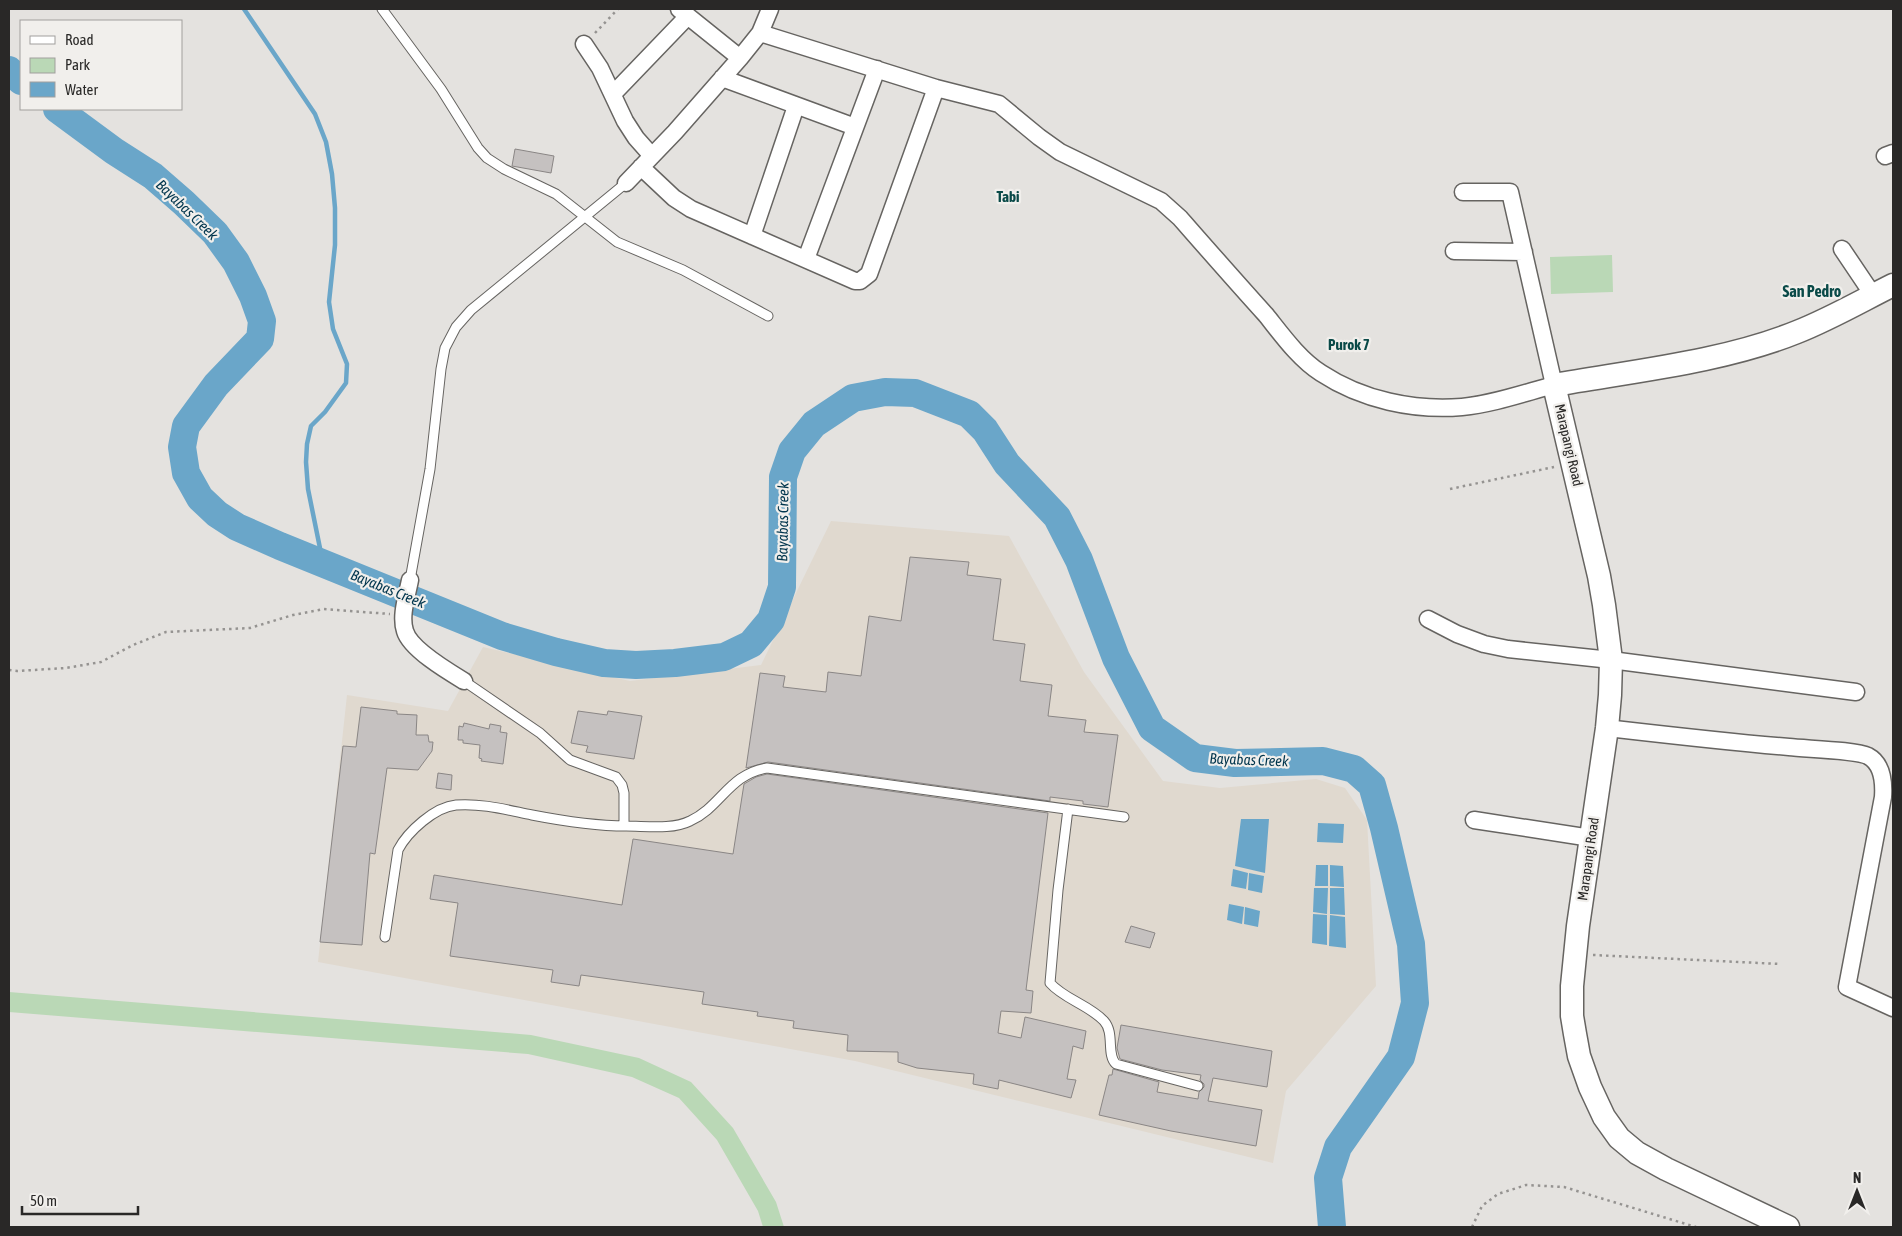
<svg xmlns="http://www.w3.org/2000/svg" width="1902" height="1236" font-family="'Asap Condensed',sans-serif">
<style>
.built{fill:#e0d9cf}
.green{fill:#bad8b6}
.water{fill:#6aa6c9}
.lines{fill:none;stroke-linecap:round;stroke-linejoin:round}
.stream{stroke:#6aa6c9;stroke-width:4.5}
.river{stroke:#6aa6c9;stroke-width:28}
.building{fill:#c5c1c0;stroke:#8a8685}
.lane-casing{stroke:#666461;stroke-width:11}
.street-casing{stroke:#666461;stroke-width:19}
.secondary-casing{stroke:#666461;stroke-width:25}
.path{stroke:#959391;stroke-width:2.5;stroke-dasharray:2.5 4;stroke-linecap:butt}
.lane{stroke:#fff;stroke-width:9}
.street{stroke:#fff;stroke-width:16}
.secondary{stroke:#fff;stroke-width:22}
.labels{text-anchor:middle;stroke-width:4.5;stroke-linejoin:round;paint-order:stroke}
.street-label{font-size:14px;fill:#292827;stroke:#f1efec}
.neighbourhood-label{font-size:15px;font-weight:bold;fill:#0a4a48;stroke:#f1efec}
.water-label{font-size:15px;font-style:italic;fill:#00354d;stroke:#f1efec}
.quarter-label{font-size:16px;font-weight:bold;fill:#0a4a48;stroke:#f1efec}
</style>
<rect width="100%" height="100%" fill="#e4e2df"/>
<path class="built" d="M831,521L1009,536L1084,672L1163,781L1220,788L1316,779L1345,788L1367,820L1376,986L1286,1091L1273,1163L855,1061L318,962L347,695L448,711L483,647L630,681L761,665Z"/>
<path class="green" d="M1612,255L1613,292L1551,294L1550,257Z
M9,992L531,1035L639,1058L691,1082L733,1128L776,1202L784,1227H763L758,1211L717,1140L679,1098L632,1077L528,1054L9,1012Z"/>
<path class="water" d="M1241,819H1269L1265,873L1235,866Z
M1318,823L1344,824L1343,843L1317,842Z
M1316,865H1328V886H1315Z
M1330,865L1343,866L1344,887L1330,886Z
M1233,869L1248,873L1246,889L1231,886Z
M1249,873L1264,876L1262,893L1248,890Z
M1314,888H1328L1327,914L1313,912Z
M1330,888H1344L1345,915L1330,914Z
M1229,904L1244,907L1242,924L1227,920Z
M1245,907L1260,911L1258,927L1244,924Z
M1313,914L1327,915V945L1312,943Z
M1330,915L1345,917L1346,948L1329,946Z"/>
<g class="lines">
<path class="stream" d="M244,9L315,114L326,142L332,174L335,208V245L329,302L333,329L347,364L346,383L325,412L311,426L307,444L306,462L308,489L323,563"/>
<path class="river" d="M9,70L21,81
M57,109L114,151L153,176L184,203L215,233L236,262L253,296L262,321L260,339L216,385L186,426L182,447L186,473L200,498L217,514L237,527L280,546L502,636L556,652L604,663L636,665L675,663L724,657L751,644L771,620L782,587L783,477L792,451L814,424L853,398L885,392L915,393L969,414L985,430L1007,464L1057,517L1079,560L1116,658L1152,728L1195,758L1235,763L1323,761L1354,769L1372,785L1384,828L1411,944L1415,1003L1401,1057L1338,1147L1328,1178L1332,1227"/>
</g>
<path class="building" d="M515,149L554,156L551,173L512,166Z
M910,557L969,562L967,575L1001,579L993,640L1025,644L1020,681L1052,685L1048,716L1086,720L1084,732L1118,735L1108,807L1083,804V801L1050,797V801L768,762L746,768L760,673L785,676L783,687L826,692L828,672L861,676L869,616L901,621Z
M361,707L397,711V714L417,715L416,735H428L429,742H433L432,751L418,770L387,768L375,854L370,853L362,945L320,942L343,746L356,747Z
M578,711L607,715L608,711L642,716L634,759L586,752L588,746L571,743Z
M464,723L489,729L490,724L501,726L500,732L507,733L503,764L481,761L482,759L479,758L480,745L463,743V740H458L459,726L463,727Z
M438,773L452,775L451,790L436,788Z
M767,774L1048,813L1026,990L1033,991L1031,1013L1001,1011L998,1033L1021,1038L1025,1017L1086,1031L1083,1049L1073,1046L1067,1079L1076,1080L1071,1098L999,1080L998,1089L973,1084L974,1074L917,1068L898,1062V1052L847,1051L848,1035L793,1028L794,1021L757,1016L758,1012L702,1004L704,992L581,975L579,986L551,982L553,970L450,956L458,903L430,899L434,875L622,905L633,839L733,854L744,784L756,777Z
M1131,926L1155,933L1150,948L1125,942Z
M1121,1025L1272,1051L1267,1087L1213,1078L1208,1101L1262,1110L1256,1146L1171,1131L1099,1115L1109,1075H1112L1113,1069L1159,1082L1157,1092L1198,1099L1199,1092L1204,1087V1084L1200,1080L1201,1075L1162,1070L1120,1059L1117,1048Z"/>
<g class="lines">
<defs>
<path id="lane" d="M382,9L441,89L478,148L487,158L504,169L556,194L617,242L683,270L768,316
M410,580L430,469L441,369L445,348L456,327L471,310L626,183
M464,681L540,733L570,760L616,777L622,785L624,793V826
M1068,809L1058,890L1050,983C1064,999 1089,1005 1104,1021C1115,1033 1106,1055 1116,1064L1198,1086
M385,937L398,850C408,831 435,807 456,805C482,803 507,810 532,815C563,821 595,826 626,826C646,826 672,830 690,821C721,807 729,774 767,768L1124,817"/>
<path id="street" d="M679,9L740,58
M760,33L936,88L999,104L1039,137L1060,152L1161,201L1180,218C1209,251 1237,283 1266,315C1282,335 1299,359 1321,373C1362,400 1414,411 1462,407C1493,404 1524,393 1554,385L1510,192H1463
M584,44L600,68L625,121L636,138L652,156
M722,78L855,127
M613,94L688,16
M1885,156L1893,153
M641,167L674,198L691,209L855,281H860L869,274L936,88
M626,183L675,132L740,58L760,33L770,9
M752,236L796,106
M1842,249L1873,295
M1454,251L1524,252
M806,259L877,69
M410,580C407,596 400,616 405,631C410,649 449,672 464,681
M1428,619L1457,634L1484,644L1508,649L1611,660L1856,692
M1607,728C1668,735 1728,742 1789,747C1806,749 1856,750 1868,756C1883,764 1884,782 1883,797L1847,987L1893,1008
M1474,820L1591,838"/>
<path id="secondary" d="M1788,1227L1666,1169L1637,1153L1619,1138L1604,1117L1590,1087L1579,1056L1575,1034L1572,1016V986L1578,926L1607,728L1610,695L1611,660L1604,605L1599,576L1554,385C1633,371 1723,362 1797,332C1830,319 1861,301 1893,285"/>
</defs>
<use href="#lane" class="lane-casing"/>
<use href="#street" class="street-casing"/>
<use href="#secondary" class="secondary-casing"/>
<path class="path" d="M595,33L618,9
M1450,489L1554,467
M9,670L17,671L66,668L101,662L133,645L166,632L250,628L293,615L324,609L390,614
M1593,955L1780,964
M1472,1227L1482,1206L1498,1194L1526,1185L1564,1187L1696,1227"/>
<use href="#lane" class="lane"/>
<use href="#street" class="street"/>
<use href="#secondary" class="secondary"/>
</g>
<g class="labels">
<g class="street-label">
<text transform="translate(1569 445) rotate(77)" y="5">Marapangi Road</text>
<text transform="translate(1588 859) rotate(-82)" y="5">Marapangi Road</text>
</g>
<g class="neighbourhood-label">
<text x="1008" y="202">Tabi</text>
<text x="1349" y="350">Purok 7</text>
</g>
<g class="water-label">
<text transform="translate(187 210) rotate(44)" y="5">Bayabas Creek</text>
<text transform="translate(783 522) rotate(-89)" y="5">Bayabas Creek</text>
<text transform="translate(388 589) rotate(22)" y="5">Bayabas Creek</text>
<text transform="translate(1249 760) rotate(2)" y="5">Bayabas Creek</text>
</g>
<g class="quarter-label">
<text x="1812" y="297">San Pedro</text>
</g>
</g>
<rect width="1902" height="1236" fill="none" stroke="#292827" stroke-width="20"/>
<rect x="20" y="20" width="162" height="90" fill="#f1efec" stroke="#a19f9d"/>
<rect x="30" y="36" width="25" height="8" fill="#ffffff" stroke="#a19f9d"/>
<text x="65" y="45" font-size="15" fill="#292827">Road</text>
<rect x="30" y="58" width="25" height="15" fill="#bad8b6" stroke="#a19f9d"/>
<text x="65" y="70" font-size="15" fill="#292827">Park</text>
<rect x="30" y="82" width="25" height="15" fill="#6aa6c9" stroke="#a19f9d"/>
<text x="65" y="95" font-size="15" fill="#292827">Water</text>
<g transform="translate(1857 1191)" stroke="#f1efec" stroke-width="4" paint-order="stroke">
<path d="M0-4L9 19L0 12L-9 19Z" fill="#292827"/>
<text y="-8" font-size="14" font-weight="bold" text-anchor="middle" fill="#292827">N</text>
</g>
<path d="M22 1206v8h116v-8" fill="none" stroke="#292827" stroke-width="2.5"/>
<text x="30" y="1206" font-size="15" fill="#292827" stroke="#f1efec" stroke-width="4" paint-order="stroke">50 m</text>
</svg>
